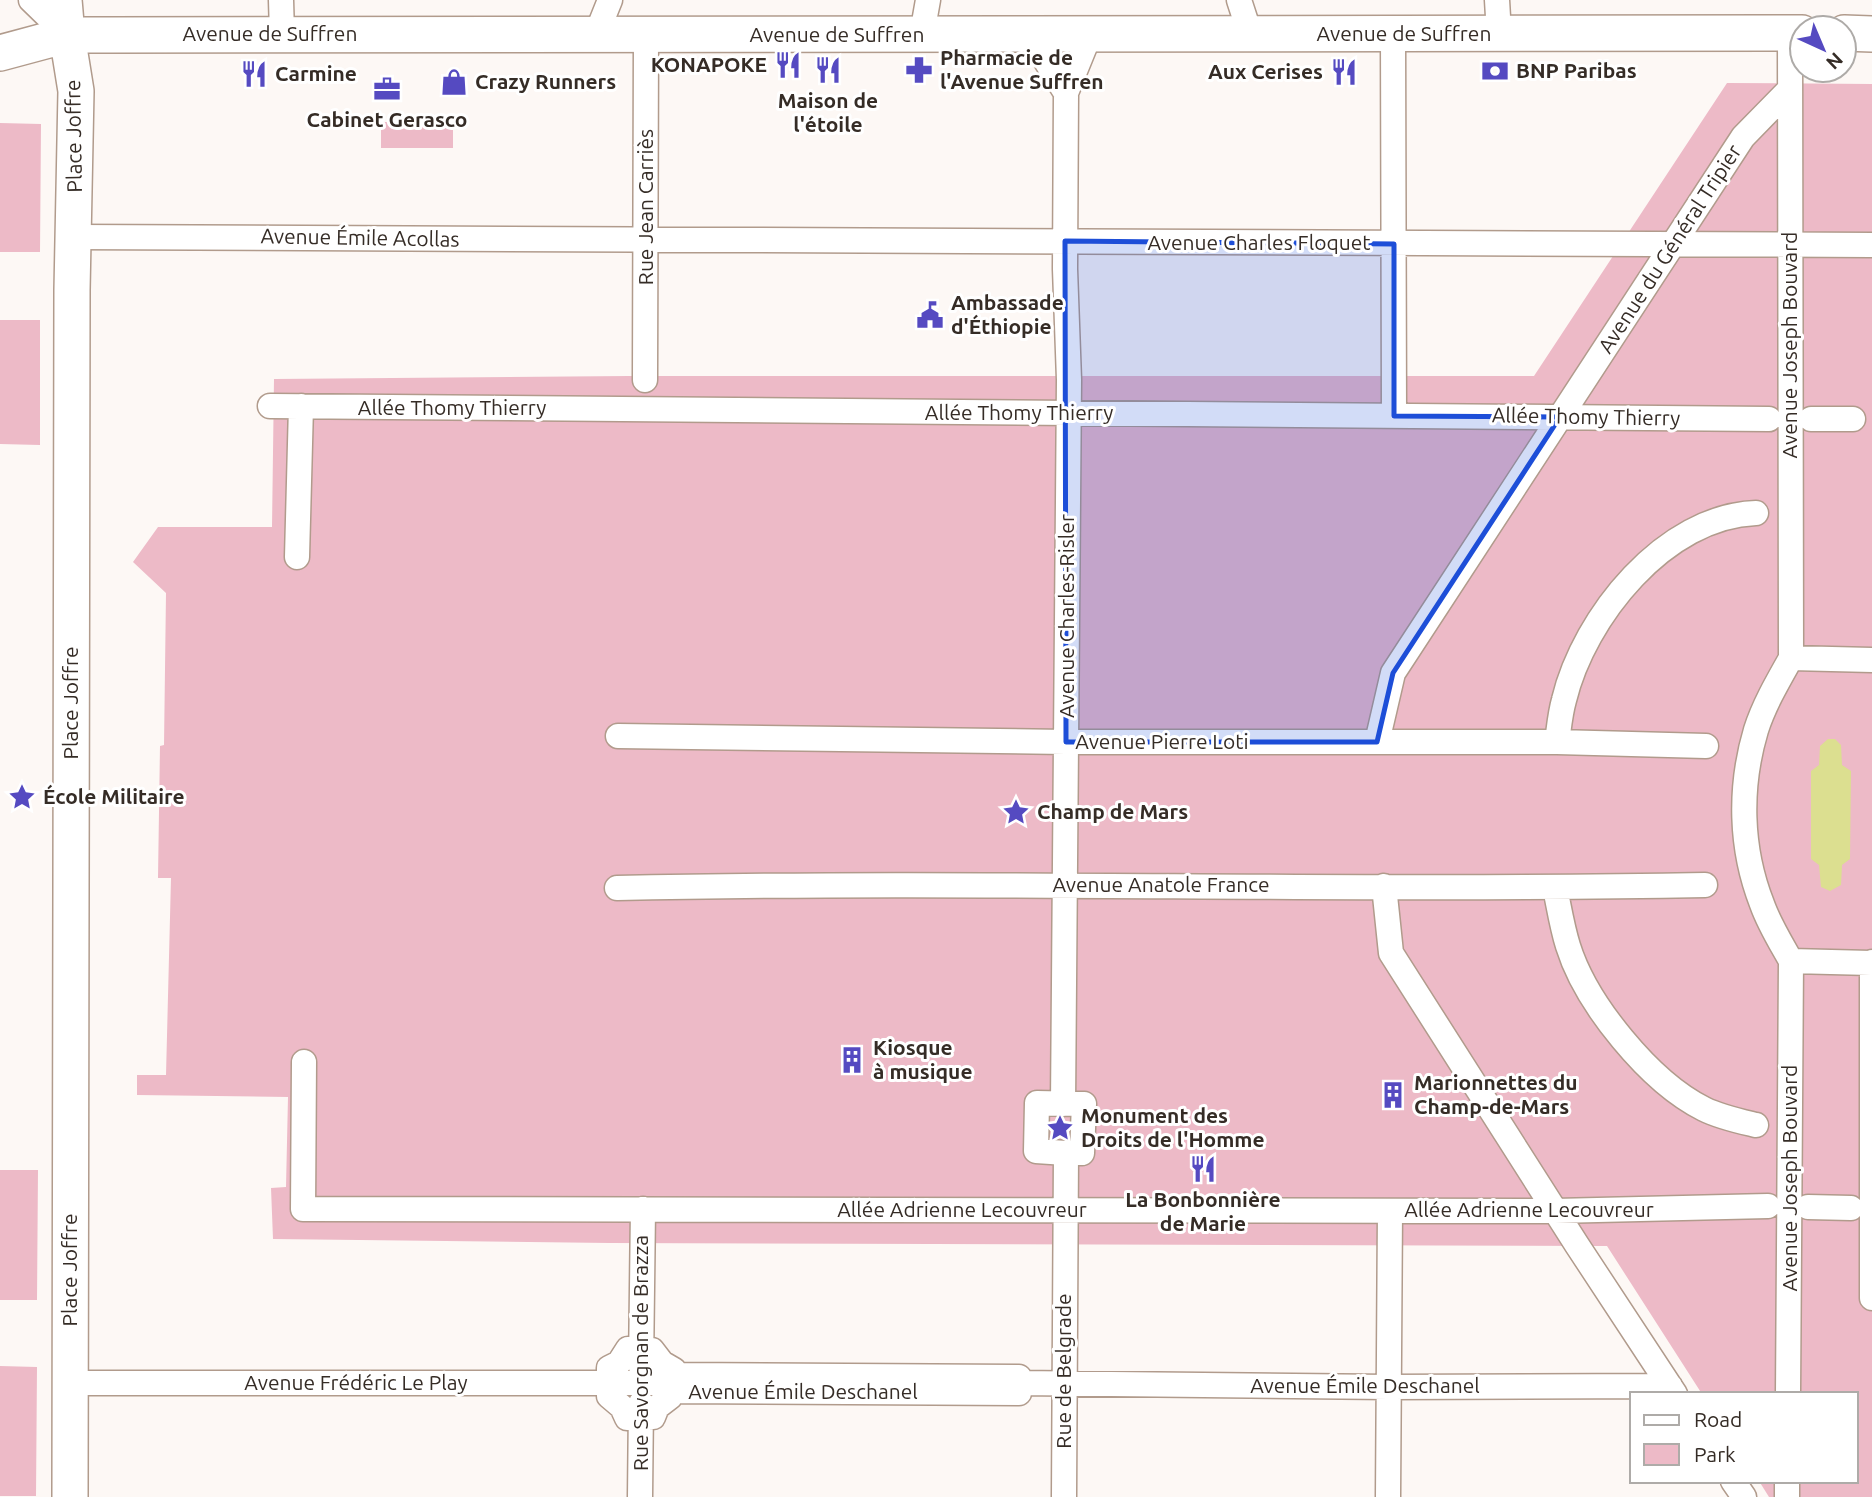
<svg xmlns="http://www.w3.org/2000/svg" width="1872" height="1497" font-family="Ubuntu,sans-serif">
<style>
.green{fill:#edbac7}
.water{fill:#dcdf90}
.lines{fill:none;stroke-linecap:round;stroke-linejoin:round}
.street-casing{stroke:#b19b8c;stroke-width:27}
.secondary-casing{stroke:#b19b8c;stroke-width:38}
.street{stroke:#fff;stroke-width:24}
.secondary{stroke:#fff;stroke-width:35}
.marked{fill:#1d4ed8;fill-opacity:0.2;stroke:#1d4ed8;stroke-width:5;stroke-linejoin:round}
.labels{text-anchor:middle;stroke-width:6;stroke-linejoin:round;paint-order:stroke}
.street-label{font-size:21px;fill:#352c26;stroke:#fff}
.poi-label{font-size:21px;font-weight:bold;fill:#352c26;stroke:#fff;text-anchor:start}
</style>
<rect width="100%" height="100%" fill="#fdf8f5"/>
<path class="green" d="M1727,83L1872,84V1497H1769L1759,1481H1856V1394H1702L1607,1246L610,1243L273,1239L271,1188L286,1187L288,1097L137,1095V1075H166L171,878H158L160,746L164,745L166,593L133,562L158,527H272L274,379L629,376H1534Z
M381,122H453V148H381Z
M0,123L41,124L40,252H0Z
M0,320H40V445L0,444Z
M0,1170H38L37,1300H0Z
M0,1366L37,1367L36,1496H0Z"/>
<path class="water" d="M1828,739H1835L1841,745L1842,765L1851,771L1850,859L1842,865L1841,885L1830,891L1821,887L1819,865L1811,859V771L1819,765L1820,746Z"/>
<g class="lines">
<defs>
<path id="street" d="M31,0L67,35
M281,0L282,34
M1239,0L1250,34
M1497,0L1499,34
M922,34L928,0
M1029,34L1066,93
M1393,34L1394,416
M596,35L610,0
M74,237L1872,245
M645,380L646,35
M270,406L1769,419
M1811,419H1853
M297,557L301,406
M1791,658L1872,660
M618,736L1066,742H1557L1706,746
M1377,742L1393,673L1743,137L1790,89
M1557,742C1559,728 1560,714 1564,700C1584,617 1665,516 1756,513
M1384,886L1391,953L1577,1245L1675,1394
M617,888C979,880 1342,892 1705,885
M1555,888C1559,907 1562,927 1568,946C1586,1004 1650,1082 1704,1109C1720,1117 1739,1121 1756,1125
M1791,961L1871,963
M1872,962V1298
M304,1062L303,1209L1555,1211L1768,1206
M1063,1104L1069,380L1065,269L1066,93L1090,34
M1808,1207L1851,1208
M628,1349L652,1350L662,1363L674,1370V1375L1019,1377V1393L670,1391V1397L657,1407L653,1417L627,1418L622,1407L609,1396V1368L619,1363Z
M641,1367L643,1209
M70,1383H1019L1388,1387L1670,1386
M1788,1394L1791,961C1781,943 1769,924 1762,904C1740,848 1739,787 1756,730C1764,705 1778,681 1791,658L1790,33
M1733,1481L1744,1497
M640,1497L641,1403
M1064,1497L1066,1153H1082L1084,1104L1037,1103L1036,1151L1066,1153
M1388,1497L1390,1211
M1787,1497V1481"/>
<path id="secondary" d="M64,0L67,35L76,91L72,290L70,1497
M1844,33L1872,34
M0,53L67,35H109L1802,33"/>
</defs>
<use href="#street" class="street-casing"/>
<use href="#secondary" class="secondary-casing"/>
<use href="#street" class="street"/>
<use href="#secondary" class="secondary"/>
</g>
<path class="marked" d="M1065,241L1394,244V416L1560,417L1393,673L1377,742H1066Z"/>
<defs>
<symbol id="restaurant-bare" viewBox="-9 -9 18 18"><path d="M-5-6h1v4h1v-4h1v4h1v-4h1v5L-1.5 .5V6h-2V.5L-5-1ZM5-6V6H3V1.5H1.5Q1.5-4 5-6Z" fill="#554ac1" stroke="#fff" stroke-width="2.5" paint-order="stroke"/></symbol>
<symbol id="pharmacy-bare" viewBox="-9 -9 18 18"><path d="M-2-6h4v4h4v4h-4v4h-4v-4h-4v-4h4Z" fill="#554ac1" stroke="#fff" stroke-width="2.5" paint-order="stroke"/></symbol>
<symbol id="bank-bare" viewBox="-9 -9 18 18"><path d="M-6-4H6V4H-6ZM0-2.3a2.3 2.3 0 1 0 0 4.6a2.3 2.3 0 1 0 0-4.6Z" fill="#554ac1" stroke="#fff" stroke-width="2.5" paint-order="stroke"/></symbol>
<symbol id="shop-bare" viewBox="-9 -9 18 18"><path d="M-5-2.5h2.3a2.7 3.5 0 0 1 5.4 0H5L5.5 6h-11ZM-1.5-2.5h3a1.5 2.3 0 0 0-3 0Z" fill="#554ac1" stroke="#fff" stroke-width="2.5" paint-order="stroke"/></symbol>
<symbol id="office-bare" viewBox="-9 -9 18 18"><path d="M-6-3h4V-5.5h4V-3h4V5H-6ZM-1-4.5V-3h2v-1.5ZM-6 0V1H6V0Z" fill="#554ac1" stroke="#fff" stroke-width="2.5" paint-order="stroke"/></symbol>
<symbol id="civic-bare" viewBox="-9 -9 18 18"><path d="M-.6-6.5H3V-4.5H.6V-3L4-1V1h2V6H-6V1h2V-1L-.6-3ZM-1.2 2.5V6h2.4V2.5Z" fill="#554ac1" stroke="#fff" stroke-width="2.5" paint-order="stroke"/></symbol>
<symbol id="sight-bare" viewBox="-9 -9 18 18"><path d="M0-6L1.8-2.2L6-1.7L2.9 1.2L3.7 5.4L0 3.3L-3.7 5.4L-2.9 1.2L-6-1.7L-1.8-2.2Z" fill="#554ac1" stroke="#fff" stroke-width="2.5" paint-order="stroke"/></symbol>
<symbol id="building-bare" viewBox="-9 -9 18 18"><path d="M-4-6H4V6H1V3H-1V6H-4ZM-2.5-4.3h1.7v1.8h-1.7ZM.8-4.3h1.7v1.8H.8ZM-2.5-1h1.7V.8h-1.7ZM.8-1h1.7V.8H.8Z" fill="#554ac1" stroke="#fff" stroke-width="2.5" paint-order="stroke"/></symbol>
</defs>
<g fill-rule="evenodd">
<use href="#restaurant-bare" x="769" y="46" width="38" height="38"/>
<use href="#restaurant-bare" x="809" y="51" width="38" height="38"/>
<use href="#pharmacy-bare" x="900" y="51" width="38" height="38"/>
<use href="#bank-bare" x="1476" y="52" width="38" height="38"/>
<use href="#restaurant-bare" x="1325" y="53" width="38" height="38"/>
<use href="#restaurant-bare" x="235" y="55" width="38" height="38"/>
<use href="#shop-bare" x="435" y="63" width="38" height="38"/>
<use href="#office-bare" x="368" y="70" width="38" height="38"/>
<use href="#civic-bare" x="911" y="296" width="38" height="38"/>
<use href="#sight-bare" x="3" y="778" width="38" height="38"/>
<use href="#sight-bare" x="997" y="793" width="38" height="38"/>
<use href="#building-bare" x="833" y="1041" width="38" height="38"/>
<use href="#building-bare" x="1374" y="1076" width="38" height="38"/>
<use href="#sight-bare" x="1041" y="1109" width="38" height="38"/>
<use href="#restaurant-bare" x="1184" y="1150" width="38" height="38"/>
</g>
<g class="labels">
<g class="street-label">
<text x="270" y="41">Avenue de Suffren</text>
<text x="1404" y="41">Avenue de Suffren</text>
<text x="837" y="42">Avenue de Suffren</text>
<text transform="translate(74 136) rotate(-91)" y="7">Place Joffre</text>
<text transform="translate(646 207) rotate(-90)" y="7">Rue Jean Carriès</text>
<text transform="translate(360 238) rotate(1)" y="7">Avenue Émile Acollas</text>
<text x="1259" y="250">Avenue Charles Floquet</text>
<text transform="translate(1670 249) rotate(-57)" y="7">Avenue du Général Tripier</text>
<text transform="translate(1790 345) rotate(-90)" y="7">Avenue Joseph Bouvard</text>
<text x="452" y="415">Allée Thomy Thierry</text>
<text x="1019" y="420">Allée Thomy Thierry</text>
<text transform="translate(1586 417) rotate(1)" y="7">Allée Thomy Thierry</text>
<text transform="translate(1067 616) rotate(-90)" y="7">Avenue Charles-Risler</text>
<text transform="translate(71 703) rotate(-90)" y="7">Place Joffre</text>
<text x="1162" y="749">Avenue Pierre Loti</text>
<text x="1161" y="892">Avenue Anatole France</text>
<text transform="translate(1790 1178) rotate(-90)" y="7">Avenue Joseph Bouvard</text>
<text x="962" y="1217">Allée Adrienne Lecouvreur</text>
<text x="1529" y="1217">Allée Adrienne Lecouvreur</text>
<text transform="translate(70 1270) rotate(-90)" y="7">Place Joffre</text>
<text transform="translate(641 1353) rotate(-90)" y="7">Rue Savorgnan de Brazza</text>
<text transform="translate(1064 1371) rotate(-90)" y="7">Rue de Belgrade</text>
<text x="356" y="1390">Avenue Frédéric Le Play</text>
<text x="1365" y="1393">Avenue Émile Deschanel</text>
<text x="803" y="1399">Avenue Émile Deschanel</text>
</g>
<g class="poi-label">
<text x="940" y="65">Pharmacie de<tspan x="940" dy="24">l'Avenue Suffren</tspan></text>
<text x="767" y="72" text-anchor="end">KONAPOKE</text>
<text x="1516" y="78">BNP Paribas</text>
<text x="1323" y="79" text-anchor="end">Aux Cerises</text>
<text x="275" y="81">Carmine</text>
<text x="475" y="89">Crazy Runners</text>
<text x="828" y="108" text-anchor="middle">Maison de<tspan x="828" dy="24">l'étoile</tspan></text>
<text x="387" y="127" text-anchor="middle">Cabinet Gerasco</text>
<text x="951" y="310">Ambassade<tspan x="951" dy="24">d'Éthiopie</tspan></text>
<text x="43" y="804">École Militaire</text>
<text x="1037" y="819">Champ de Mars</text>
<text x="873" y="1055">Kiosque<tspan x="873" dy="24">à musique</tspan></text>
<text x="1414" y="1090">Marionnettes du<tspan x="1414" dy="24">Champ-de-Mars</tspan></text>
<text x="1081" y="1123">Monument des<tspan x="1081" dy="24">Droits de l'Homme</tspan></text>
<text x="1203" y="1207" text-anchor="middle">La Bonbonnière<tspan x="1203" dy="24">de Marie</tspan></text>
</g>
</g>
<rect x="1630" y="1392" width="228" height="91" fill="#ffffff" stroke="#aeaba8" stroke-width="2"/>
<rect x="1644" y="1415" width="35" height="10" fill="#ffffff" stroke="#aeaba8" stroke-width="2"/>
<text x="1694" y="1427" font-size="21" fill="#352c26">Road</text>
<rect x="1644" y="1444" width="35" height="21" fill="#edbac7" stroke="#aeaba8" stroke-width="2"/>
<text x="1694" y="1462" font-size="21" fill="#352c26">Park</text>
<g transform="translate(1823 49) rotate(136)"><circle r="33" fill="#ffffff" stroke="#aeaba8" stroke-width="2"/>
<path d="M0-5L12 26L0 18L-12 26Z" fill="#554ac1"/>
<text y="-10" font-size="19" font-weight="bold" text-anchor="middle" fill="#352c26">N</text>
</g>
</svg>
